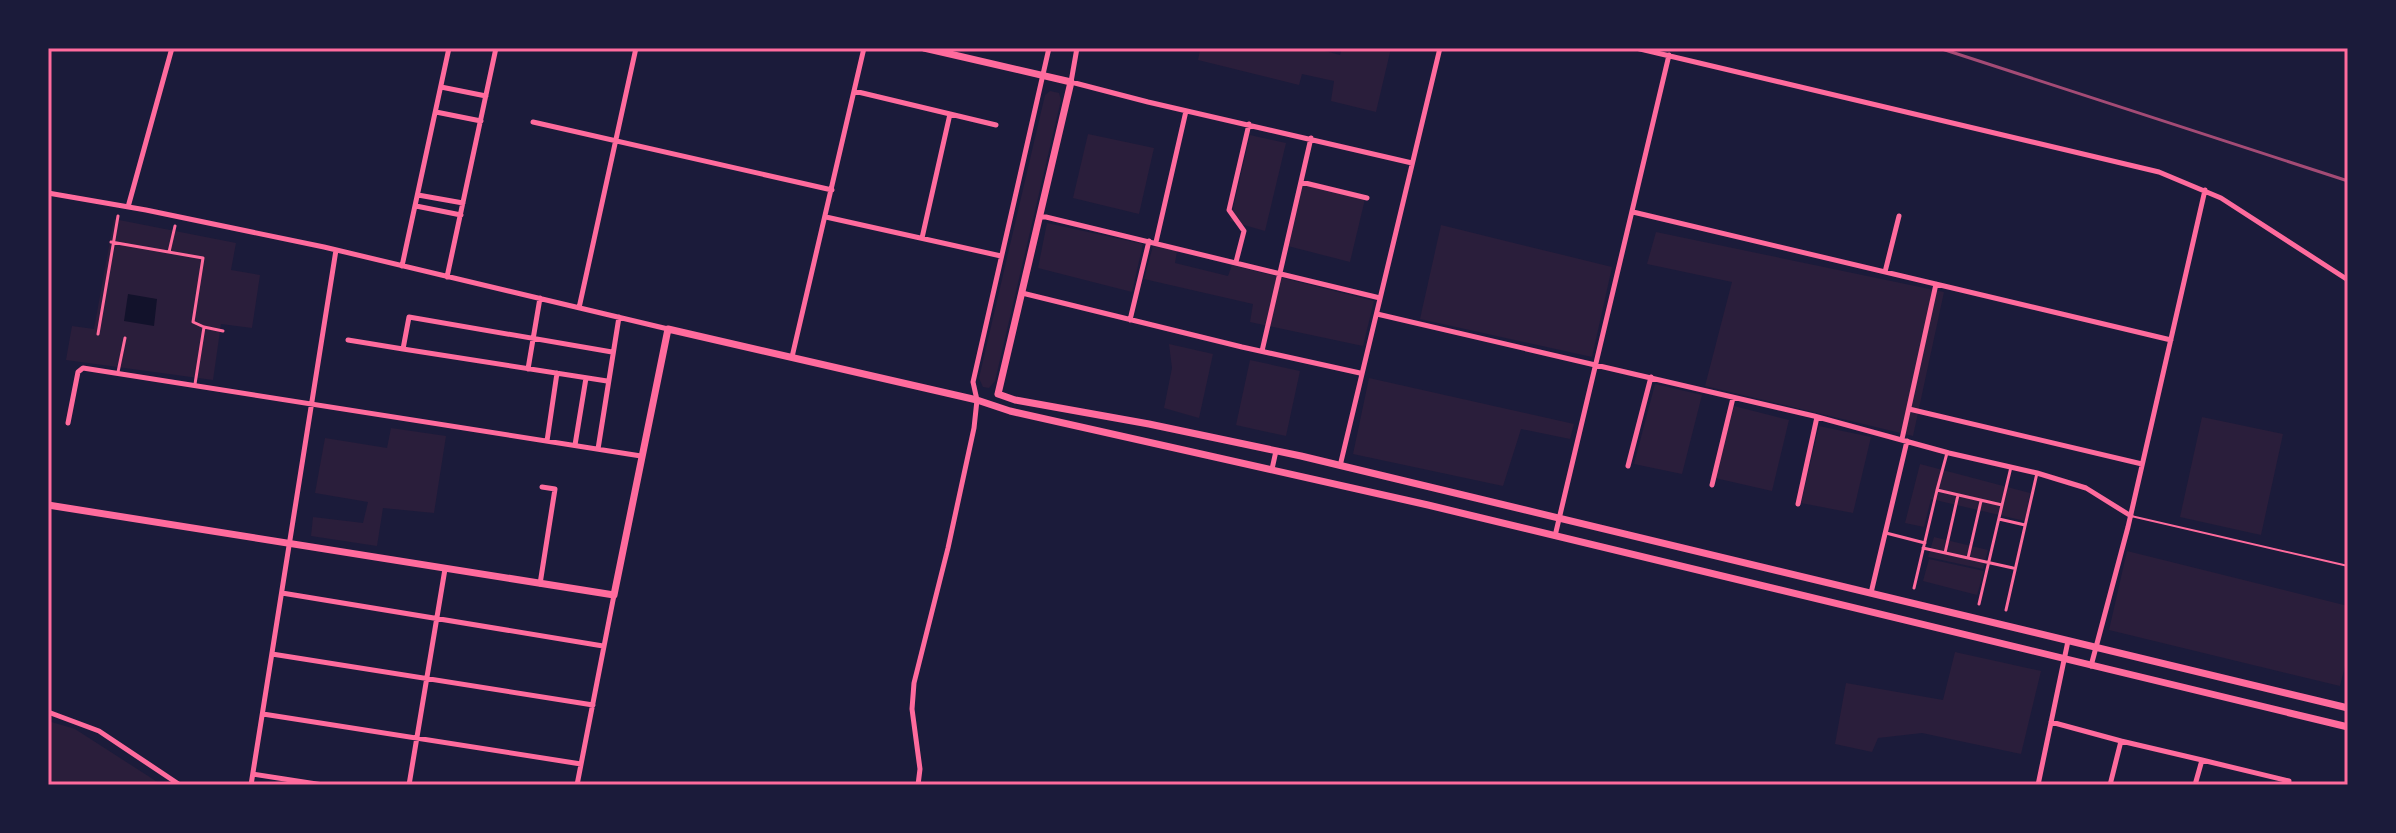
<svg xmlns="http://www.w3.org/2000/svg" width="2396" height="833" font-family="Montserrat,sans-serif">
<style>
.green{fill:#2a1e3b}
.water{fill:#12122b}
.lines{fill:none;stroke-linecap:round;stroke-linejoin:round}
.service{stroke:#ff6b9d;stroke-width:2}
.pedestrian{stroke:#ff6b9d;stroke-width:3}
.minor{stroke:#ff6b9d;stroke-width:5}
.primary{stroke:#ff6b9d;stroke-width:7}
.rail{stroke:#a44b75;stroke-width:3}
.neatline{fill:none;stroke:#ff6b9d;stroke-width:3}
</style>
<rect width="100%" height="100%" fill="#1b1b3a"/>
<path class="green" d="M1188,48H1314L1340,55L1342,48H1391L1376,112L1331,101L1334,81L1302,74L1299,85L1198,60L1200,51Z
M1050,91L1059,93L1061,100L995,381L989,388L983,387L979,378L1045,95Z
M1088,134L1154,148L1139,214L1073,198Z
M1250,135L1286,143L1265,231L1230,221Z
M1302,181L1365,199L1350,262L1284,245Z
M114,219L236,243L231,270L260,275L252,328L221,324L213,380L66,360L72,326L94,329Z
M1047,223L1143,244L1132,292L1038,268Z
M1441,225L1612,267L1592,357L1420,319Z
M1656,232L1944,292L1913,436L1705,386L1732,282L1647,264Z
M1153,246L1177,251L1175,263L1228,276L1232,265L1374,301L1363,346L1250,322L1253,304L1144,279Z
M1169,344L1213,354L1199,418L1164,408L1172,368Z
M1250,360L1300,371L1286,436L1236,425Z
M1369,378L1574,424L1570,439L1521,429L1503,486L1353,454Z
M1655,384L1702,395L1682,474L1634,464Z
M1734,406L1789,420L1772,491L1715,478Z
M2202,417L2283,434L2261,535L2180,517Z
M1819,426L1871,437L1853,513L1801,503Z
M391,428L446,436L434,513L383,508L377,546L311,536L313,517L363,523L368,502L315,493L325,438L387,448Z
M1920,464L2030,493L2025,521L1931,499L1924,527L1905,523Z
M1934,537L1988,550L1983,569L1928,557Z
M2127,551L2348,606V654L2340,686L2109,630Z
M1929,559L1984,571L1977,595L1923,581Z
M1955,652L2041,671L2021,754L1922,733L1878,738L1872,752L1835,744L1846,683L1943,700Z
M48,721L75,729L162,785H48Z"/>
<path class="water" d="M128,294L157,299L154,326L124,321Z"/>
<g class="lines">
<path class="service" d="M2131,516L2348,566"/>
<path class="pedestrian" d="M111,242L203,258L193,322L204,327L195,384
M169,252L175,226
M204,327L223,331
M98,334L118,216
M118,372L125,338
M1947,453L1937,490L2002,505L2011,467
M1999,519L2025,525
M1886,533L1925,543
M1923,548L2013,568
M1945,553L1958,495
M1968,558L1981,501
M1914,588L1937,490
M1979,604L2002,505
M2006,610L2037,473"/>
<path class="minor" d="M1077,48L1071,82L1148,102L1412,163
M1636,48L2159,172L2221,198L2348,280
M441,87L486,96
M854,91L996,125
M436,112L481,121
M533,122L832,190
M1301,182L1367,198
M48,193L146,210L324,247L668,329
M418,195L463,203
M416,206L461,215
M128,207L172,48
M1633,212L2171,340
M826,217L1001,256
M1039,217H1046L1380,298
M922,238L950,114
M1156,242L1186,111
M1236,262L1244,231L1229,210L1249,124
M402,266L449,48
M1885,272L1899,216
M447,277L496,48
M1022,293L1242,347L1360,373
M579,308L636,48
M1377,314L1814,416L1949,453L2037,473L2086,488L2131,516
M1130,320L1149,241
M348,340L403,349L409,317L612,352
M403,349L607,381
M1262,351L1311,138
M792,357L864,48
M528,369L540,298
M1909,409L2142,464
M68,423L78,372L83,368L641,456
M1902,439L1936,284
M547,441L557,373
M575,445L586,378
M598,449L619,317
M1340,466L1440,48
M1628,466L1651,377
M1272,469L1276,451
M1712,485L1733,398
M1798,504L1817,417
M1555,536L1669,55
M540,584L555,489L542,487
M282,593L603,646
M1871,593L1907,441
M272,654L593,705
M2091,666L2128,527L2205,190
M48,712L99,731L180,785
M263,714L581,764
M2051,722L2121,741L2110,785
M2121,741L2202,760L2195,785
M2202,760L2289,781L2288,785
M253,774L323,785
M251,785L336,250
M409,785L445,569
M577,785L614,595
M918,785L920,769L912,709L914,683L948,548L974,428L977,400L973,382L1049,48
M2038,785L2068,641"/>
<path class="primary" d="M924,48L1071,82L998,394
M998,394L1015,400L1149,424L1301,456L2348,708
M48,505L614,595L668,329L977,400L1010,411L1428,505L2348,727"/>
<path class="rail" d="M1939,48L2348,181"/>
</g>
<rect width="2396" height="833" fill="none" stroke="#1b1b3a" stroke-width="100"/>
<rect x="50" y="50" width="2296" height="733" class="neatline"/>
</svg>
